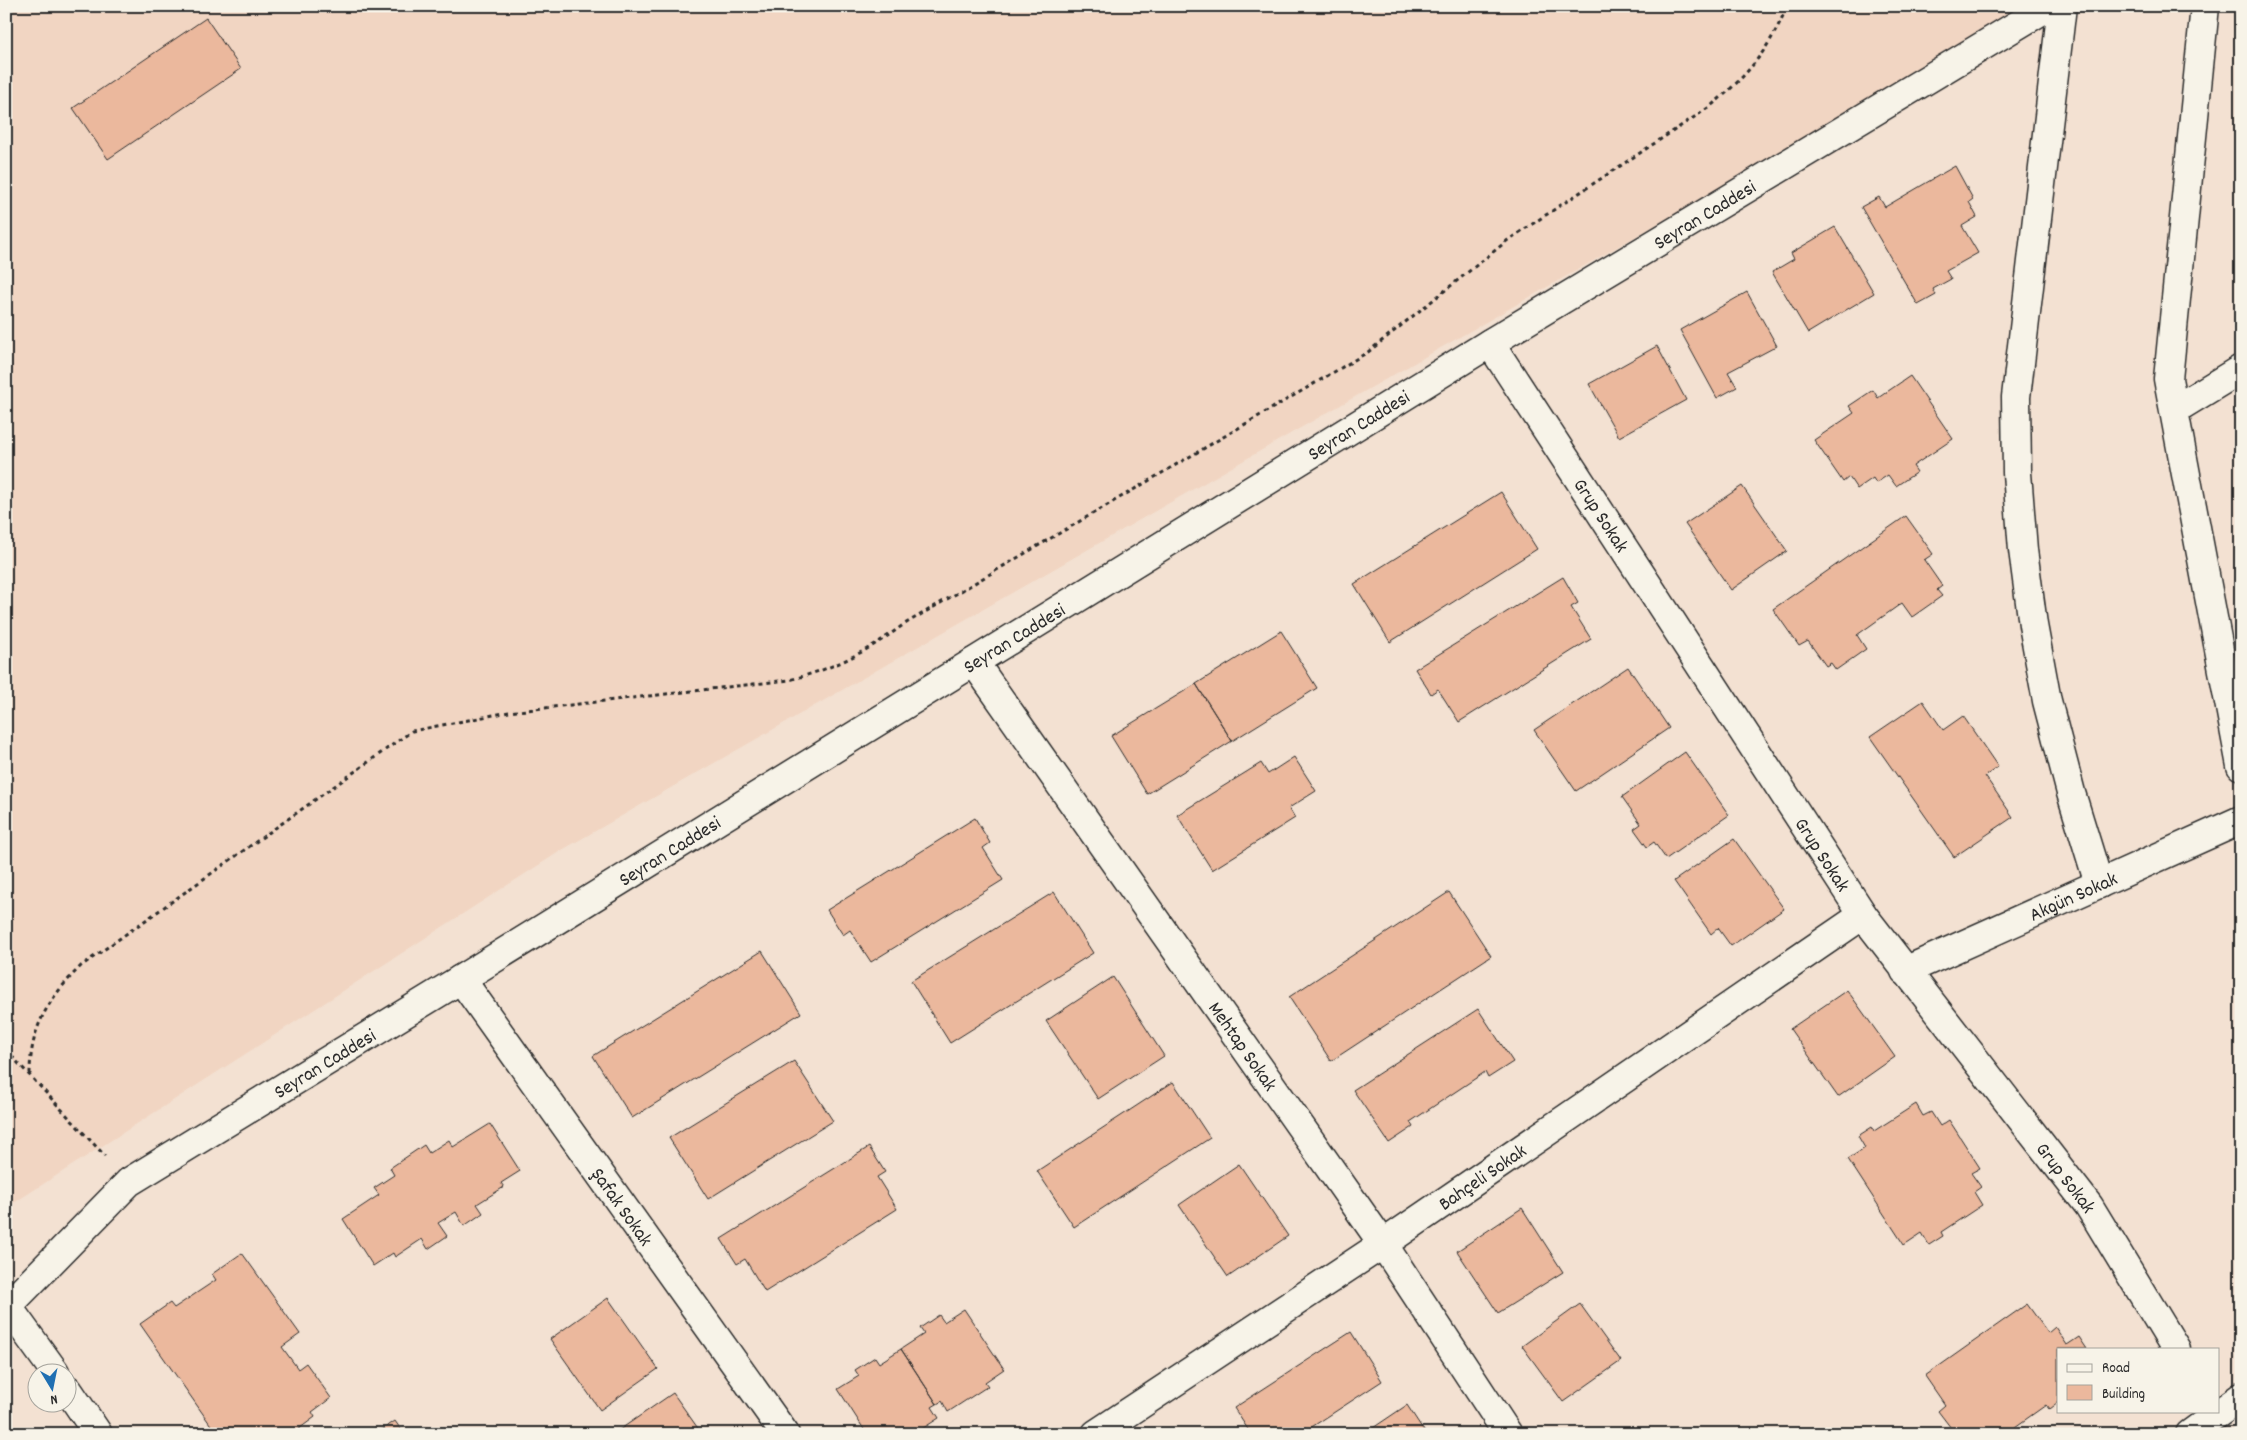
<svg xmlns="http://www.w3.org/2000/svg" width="2247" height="1440" font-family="Dekko,sans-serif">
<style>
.built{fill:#f1d5c2}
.building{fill:#ebb89d;stroke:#2b2b2b}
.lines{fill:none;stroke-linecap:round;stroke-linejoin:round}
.street-casing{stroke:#2b2b2b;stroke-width:31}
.secondary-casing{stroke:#2b2b2b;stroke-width:31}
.path{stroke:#2b2b2b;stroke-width:3;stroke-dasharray:4 4;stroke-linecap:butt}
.street{stroke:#f7f3e8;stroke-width:28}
.secondary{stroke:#f7f3e8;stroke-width:28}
.labels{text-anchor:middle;stroke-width:4;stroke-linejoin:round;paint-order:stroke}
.street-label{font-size:20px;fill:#2b2b2b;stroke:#f7f3e8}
</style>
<rect width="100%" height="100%" fill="#f3e1d2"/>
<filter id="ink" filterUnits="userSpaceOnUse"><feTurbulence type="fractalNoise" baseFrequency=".02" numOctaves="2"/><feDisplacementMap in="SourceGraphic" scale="10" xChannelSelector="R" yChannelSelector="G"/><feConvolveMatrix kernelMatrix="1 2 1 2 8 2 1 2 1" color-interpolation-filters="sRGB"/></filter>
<g filter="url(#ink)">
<path class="built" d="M6,6H2039L562,850L6,1208Z"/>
<path class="building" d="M206,18L241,69L108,159L73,108Z
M1955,166L1973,199L1969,202L1977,217L1962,226L1978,253L1946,271L1951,279L1933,289L1936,295L1918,305L1861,207L1879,197L1885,207Z
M1835,227L1874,293L1808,333L1772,272L1794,259L1791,253Z
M1747,292L1777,346L1728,372L1737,387L1717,398L1680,330Z
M1657,346L1686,400L1619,437L1589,384Z
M1910,376L1953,439L1913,466L1917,472L1896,486L1888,475L1876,483L1873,478L1857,489L1849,477L1843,482L1814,440L1854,413L1849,406L1873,390L1878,398Z
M1742,486L1787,551L1731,590L1685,524Z
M1501,492L1537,549L1390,642L1354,584Z
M1906,516L1933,554L1924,560L1942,586L1937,590L1942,596L1912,617L1902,603L1857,635L1866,649L1836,670L1831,663L1826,666L1808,641L1799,646L1773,609Z
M1563,577L1578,603L1571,607L1591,639L1459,722L1438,689L1431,694L1415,669Z
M1281,631L1317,688L1232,741L1196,684Z
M1628,667L1669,728L1576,791L1534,730Z
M1196,684L1232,741L1147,794L1111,736Z
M1923,701L1943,730L1963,716L1998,767L1985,776L2013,817L1954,857L1870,737Z
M1685,752L1729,815L1666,859L1654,842L1647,847L1634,829L1641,824L1622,797Z
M1294,757L1316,791L1289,808L1295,818L1212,870L1177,815L1261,763L1268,774Z
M975,818L990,843L983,848L1003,880L871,962L850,930L843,935L827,910Z
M1734,839L1784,909L1731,946L1718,928L1711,934L1674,881Z
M1054,892L1093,953L950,1043L911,981Z
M1449,892L1491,956L1331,1061L1289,997Z
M762,951L801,1013L632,1118L593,1056Z
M1113,977L1164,1056L1098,1099L1046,1021Z
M1847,990L1895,1057L1838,1097L1790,1029Z
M1478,1009L1513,1062L1488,1078L1485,1072L1410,1122L1413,1127L1389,1143L1353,1090Z
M794,1061L833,1121L708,1199L669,1138Z
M1173,1082L1210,1138L1074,1227L1037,1171Z
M1916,1104L1923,1116L1931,1112L1940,1126L1949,1120L1980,1168L1971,1173L1981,1187L1974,1192L1982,1205L1941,1232L1943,1236L1929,1245L1922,1233L1904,1245L1848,1159L1865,1148L1858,1136L1872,1127L1874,1131Z
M490,1124L520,1171L501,1183L504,1187L477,1204L483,1213L464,1226L456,1212L438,1223L447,1236L428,1249L422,1239L395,1257L393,1253L373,1266L343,1219L379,1195L374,1188L394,1175L390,1168L424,1145L429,1153L449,1140L453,1147Z
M869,1147L885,1172L877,1177L897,1209L765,1292L745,1259L737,1264L721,1239Z
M1239,1164L1288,1236L1228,1277L1179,1205Z
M1522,1208L1563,1272L1498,1313L1457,1251Z
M242,1253L300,1334L282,1347L298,1369L306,1363L331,1398L312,1412L315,1417L292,1434H217L140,1324L170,1303L174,1308L216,1280L212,1274Z
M608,1298L658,1369L600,1410L550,1339Z
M1580,1304L1621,1361L1563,1402L1522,1346Z
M2027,1304L2048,1333L2055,1327L2067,1345L2079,1337L2087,1349H2058V1402L2049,1409L2046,1405L2015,1427L2018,1432L2015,1434H1943L1951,1428L1938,1411L1945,1405L1925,1376Z
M964,1309L1004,1369L985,1382L988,1386L948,1412L942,1401L937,1404L901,1349L924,1334L920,1328L939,1315L944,1322Z
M1351,1332L1382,1381L1301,1434H1251L1234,1408Z
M901,1349L937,1404L932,1407L939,1418L914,1434H867L838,1389L859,1376L855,1370L875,1357L879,1363Z
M673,1393L702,1434H615V1433Z
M1407,1405L1426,1434H1364Z
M395,1421L404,1434H376Z"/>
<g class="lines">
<defs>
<g id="street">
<path d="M2062,6L2016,397L2017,473L2023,550L2033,625L2047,701L2071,793L2099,884"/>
<path d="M2205,6L2168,379L2241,766"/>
<path id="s1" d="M1490,343L1863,915L2089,1206L2176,1349"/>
<path d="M2174,410L2241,369"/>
<path id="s2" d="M974,662L1383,1244L1508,1434"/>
<path id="s3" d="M1905,971L2241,820"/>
<path id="s4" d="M461,979L785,1434"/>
<path d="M8,1307L55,1372"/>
<path id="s5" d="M6,1308L129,1182L461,979L1490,343L2049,6"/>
<path d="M68,1390L98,1434"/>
<path id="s6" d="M1096,1434L1383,1244L1863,915"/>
</g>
<path id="secondary" d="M2190,1434L2241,1397"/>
</defs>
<use href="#street" class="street-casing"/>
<use href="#secondary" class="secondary-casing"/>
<path class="path" d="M6,1050L105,1156
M30,1074C30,1028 48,999 81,966L412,731L509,712L789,680C833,669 867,652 903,625L1368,352L1508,240L1708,108C1745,79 1770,49 1787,6"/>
<use href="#street" class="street"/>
<use href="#secondary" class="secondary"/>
</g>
</g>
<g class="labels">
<g class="street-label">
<text dy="7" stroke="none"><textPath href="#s5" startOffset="2025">Seyran Caddesi</textPath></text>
<text dy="7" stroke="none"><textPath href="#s5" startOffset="1620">Seyran Caddesi</textPath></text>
<text dy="7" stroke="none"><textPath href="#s1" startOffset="205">Grup Sokak</textPath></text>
<text dy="7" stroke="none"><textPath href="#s5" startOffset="1215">Seyran Caddesi</textPath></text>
<text dy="7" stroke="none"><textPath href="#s5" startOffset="810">Seyran Caddesi</textPath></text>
<text dy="7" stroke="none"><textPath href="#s1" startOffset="610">Grup Sokak</textPath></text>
<text dy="7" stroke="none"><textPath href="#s3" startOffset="184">Akgün Sokak</textPath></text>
<text dy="7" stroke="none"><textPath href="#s2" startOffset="469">Mehtap Sokak</textPath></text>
<text dy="7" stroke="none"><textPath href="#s5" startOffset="405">Seyran Caddesi</textPath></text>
<text dy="7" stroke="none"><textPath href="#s6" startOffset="464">Bahçeli Sokak</textPath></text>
<text dy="7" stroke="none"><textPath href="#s1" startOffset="1015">Grup Sokak</textPath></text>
<text dy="7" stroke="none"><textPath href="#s4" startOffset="279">Şafak Sokak</textPath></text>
</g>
</g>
<rect width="2247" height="1440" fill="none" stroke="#f7f3e8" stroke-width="25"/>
<rect x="12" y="12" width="2222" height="1415" fill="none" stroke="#2b2b2b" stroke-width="2" filter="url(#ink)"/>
<rect x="2057" y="1348" width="162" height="65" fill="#f7f3e8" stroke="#a5a39c"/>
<rect x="2067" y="1364" width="25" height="8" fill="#f7f3e8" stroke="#a5a39c"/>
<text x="2102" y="1372" font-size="15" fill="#2b2b2b">Road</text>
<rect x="2067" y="1385" width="25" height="15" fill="#ebb89d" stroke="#a5a39c"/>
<text x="2102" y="1398" font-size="15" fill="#2b2b2b">Building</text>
<g transform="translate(52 1388) rotate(170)"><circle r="24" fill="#f7f3e8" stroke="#a5a39c"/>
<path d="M0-4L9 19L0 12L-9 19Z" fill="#1f6fb2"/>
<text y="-8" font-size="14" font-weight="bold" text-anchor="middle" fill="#2b2b2b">N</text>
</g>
</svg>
